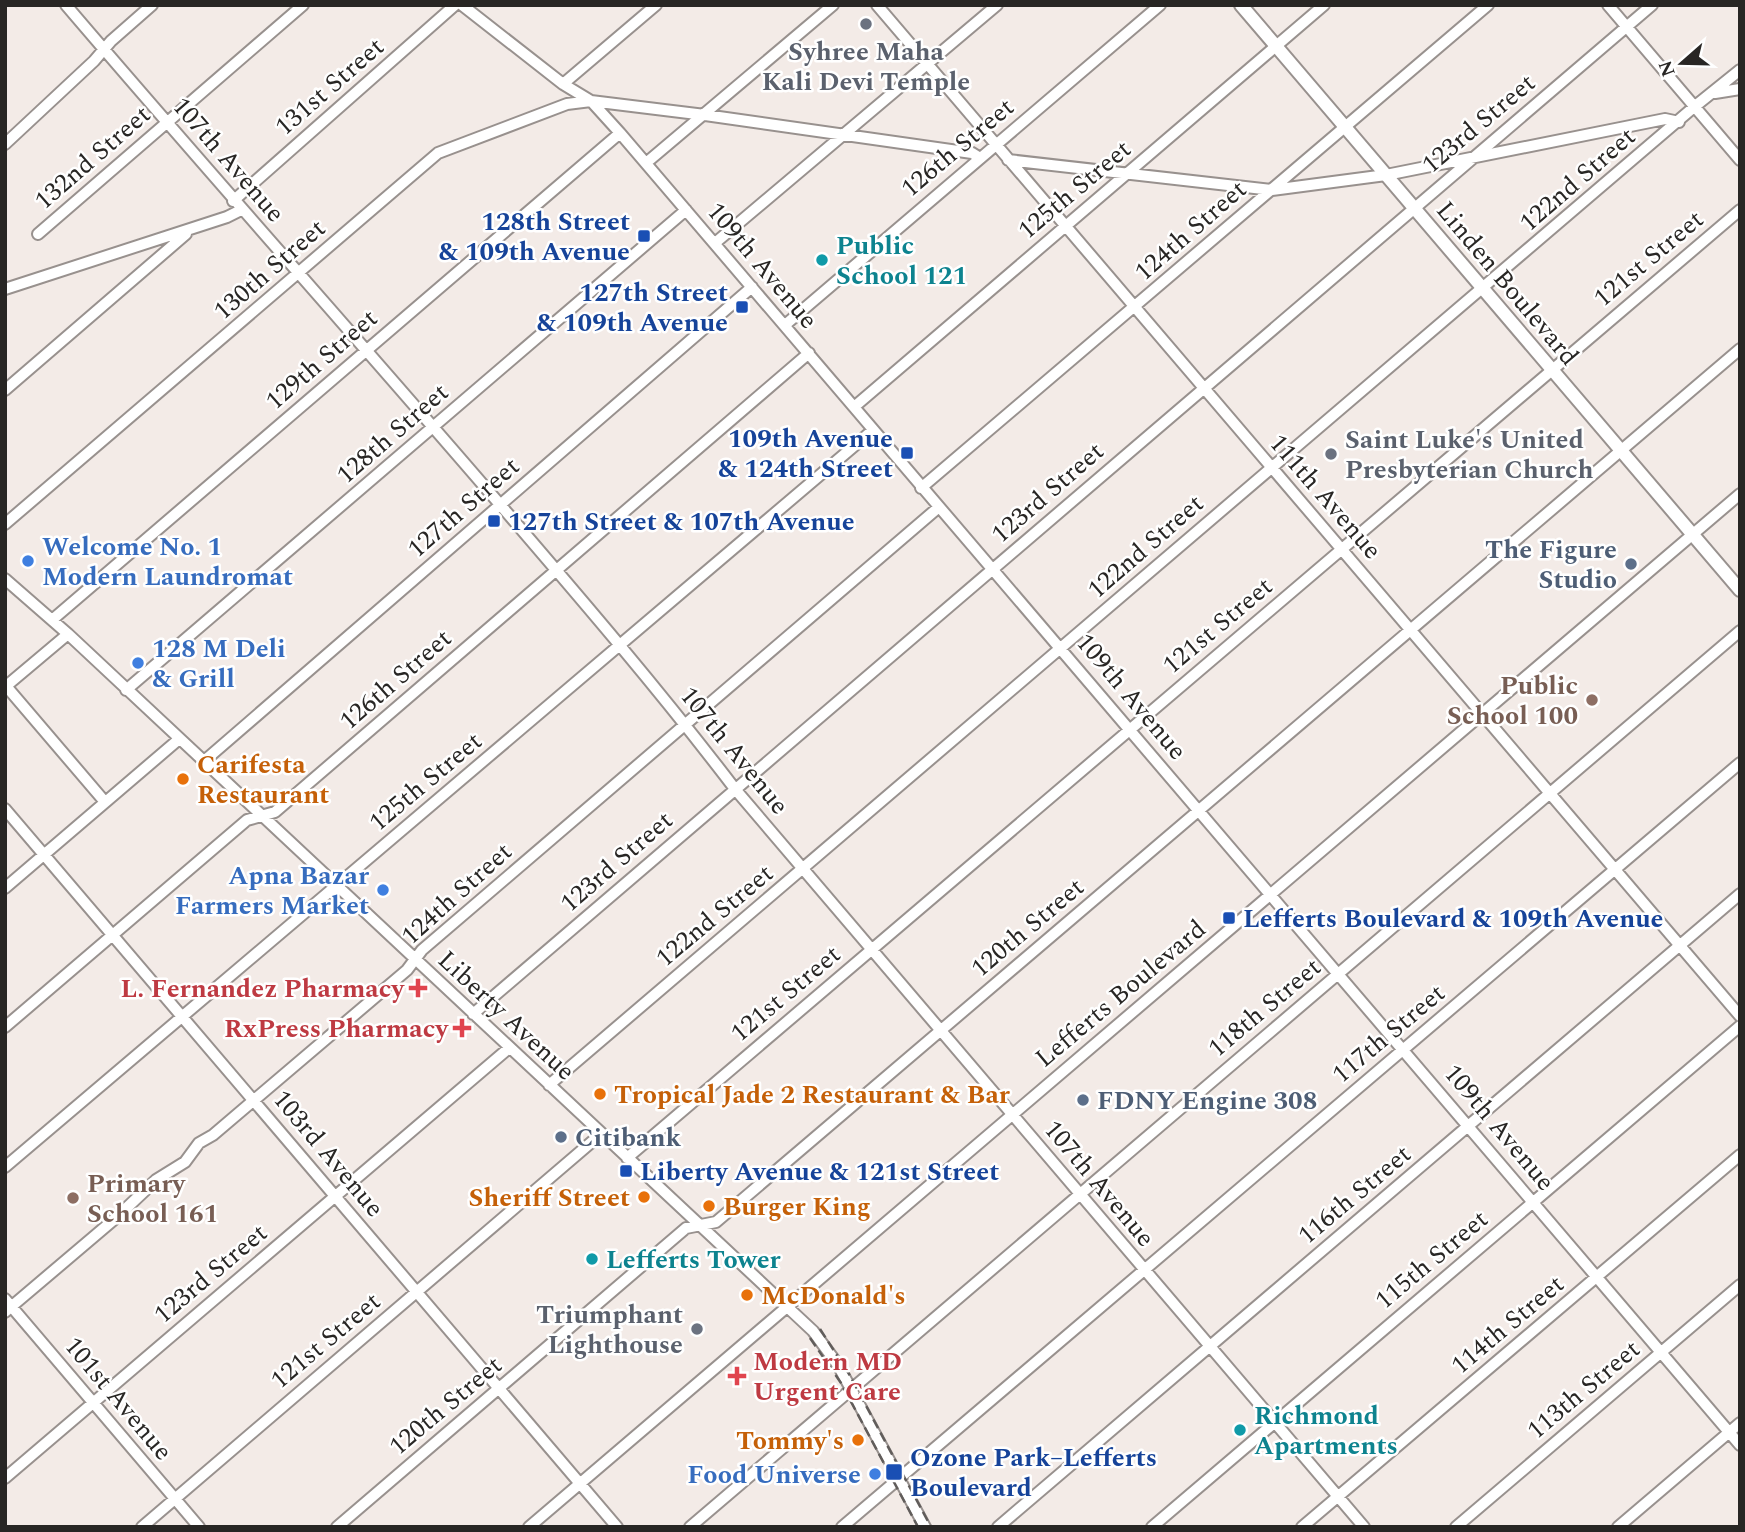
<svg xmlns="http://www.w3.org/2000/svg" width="1745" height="1532" font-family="Spectral,serif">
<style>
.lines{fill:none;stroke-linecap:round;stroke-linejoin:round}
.minor-casing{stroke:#98918e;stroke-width:14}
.major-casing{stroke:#98918e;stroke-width:16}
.minor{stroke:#fff;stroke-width:10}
.major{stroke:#fff;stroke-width:12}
.rail{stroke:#615d5b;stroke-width:2.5;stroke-dasharray:10 5;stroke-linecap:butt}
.worship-dot{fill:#6b7280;stroke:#fff;stroke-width:2.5}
.transit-dot{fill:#1a4fb4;stroke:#fff;stroke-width:2.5}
.culture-dot{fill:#0f9aa8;stroke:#fff;stroke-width:2.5}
.shop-dot{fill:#3f7fe0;stroke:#fff;stroke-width:2.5}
.service-dot{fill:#5c6f8a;stroke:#fff;stroke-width:2.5}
.education-dot{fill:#8d6e63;stroke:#fff;stroke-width:2.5}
.food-dot{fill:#e8710a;stroke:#fff;stroke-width:2.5}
.health-dot{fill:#e0444e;stroke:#fff;stroke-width:2.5}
.labels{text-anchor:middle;stroke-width:5;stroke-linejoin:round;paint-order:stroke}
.worship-label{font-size:26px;font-weight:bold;fill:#5b616d;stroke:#fff}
.street-label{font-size:26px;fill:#282624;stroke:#fff}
.transit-label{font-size:26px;font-weight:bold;fill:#164399;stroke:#fff;text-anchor:start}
.culture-label{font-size:26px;font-weight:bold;fill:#0d838f;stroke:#fff;text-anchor:start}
.shop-label{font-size:26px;font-weight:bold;fill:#366cbe;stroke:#fff;text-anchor:start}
.service-label{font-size:26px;font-weight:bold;fill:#4e5e75;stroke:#fff;text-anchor:start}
.education-label{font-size:26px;font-weight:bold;fill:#785e54;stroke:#fff;text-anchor:end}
.food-label{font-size:26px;font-weight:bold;fill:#c56008;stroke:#fff;text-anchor:start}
.health-label{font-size:26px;font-weight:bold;fill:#be3a42;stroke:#fff;text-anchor:end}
</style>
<rect width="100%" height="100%" fill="#f3ebe7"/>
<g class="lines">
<defs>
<path id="minor" d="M66,5C210,174 358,339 503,508C582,600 661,692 735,789L1364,1527
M462,5L563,84L591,101L620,133L1740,1445
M877,5L1740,1016
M1608,5L1740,160
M563,84L656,5
M1715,93L1740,89
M5,144L94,61L111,41L152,5
M1008,160L1272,190L1386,175L1665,119L1679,122
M646,163L833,5
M233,201L455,5
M38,234L303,5
M715,243L997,5
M5,289L227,217L241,210
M785,325L1160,5
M5,390L186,234
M854,407L1324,5
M921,488L1488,5
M5,524L438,153L567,104L591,101L705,115L972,153L980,158
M5,579L68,634L813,1331L838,1365L925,1527
M52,620L620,133
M6,686L105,802
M5,687L68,634
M126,690L686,210
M203,762L752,287
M5,809L617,1527
M5,888L178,740
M473,1014L1652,5
M5,1027L247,820L275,812L809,353
M549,1085L1694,107L1740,70
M627,1158L1740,210
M5,1167L873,430
M5,1299L199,1527
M5,1312L117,1217L156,1180L185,1162L199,1143L213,1135L407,970L422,950L939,507
M5,1478L509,1048
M142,1527L601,1134
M337,1527L686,1228L716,1222L1740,349
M529,1527L1740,494
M690,1527L1740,631
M842,1527L1740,763
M998,1527L1740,894
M1152,1527L1740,1026
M1302,1527L1740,1155
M1456,1527L1740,1285
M1618,1527L1740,1423"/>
<path id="major" d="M1241,5L1740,590"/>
</defs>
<use href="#minor" class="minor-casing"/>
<use href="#major" class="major-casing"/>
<use href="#minor" class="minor"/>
<use href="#major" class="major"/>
<path class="rail" d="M820,1329L849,1374L931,1527
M810,1338L841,1383L918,1527"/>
</g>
<g class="worship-dot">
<circle cx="866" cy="24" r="7"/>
<circle cx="1331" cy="454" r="7"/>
<circle cx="697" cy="1329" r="7"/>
</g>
<g class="transit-dot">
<rect x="637" y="229" width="14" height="14" rx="3.5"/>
<rect x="735" y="300" width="14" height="14" rx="3.5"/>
<rect x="900" y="446" width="14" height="14" rx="3.5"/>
<rect x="487" y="514" width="14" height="14" rx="3.5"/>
<rect x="1222" y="911" width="14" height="14" rx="3.5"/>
<rect x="619" y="1164" width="14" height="14" rx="3.5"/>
<rect x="885" y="1463" width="18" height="18" rx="3.5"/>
</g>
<g class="culture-dot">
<circle cx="822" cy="260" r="7"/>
<circle cx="592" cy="1259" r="7"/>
<circle cx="1240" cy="1430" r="7"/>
</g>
<g class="shop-dot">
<circle cx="28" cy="561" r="7"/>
<circle cx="138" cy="663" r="7"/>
<circle cx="383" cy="890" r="7"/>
<circle cx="875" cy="1474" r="7"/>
</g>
<g class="service-dot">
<circle cx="1631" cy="564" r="7"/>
<circle cx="1083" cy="1100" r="7"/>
<circle cx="561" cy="1137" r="7"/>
</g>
<g class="education-dot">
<circle cx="1592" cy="700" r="7"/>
<circle cx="73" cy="1198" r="7"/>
</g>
<g class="food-dot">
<circle cx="183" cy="779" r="7"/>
<circle cx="600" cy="1094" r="7"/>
<circle cx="644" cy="1197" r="7"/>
<circle cx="709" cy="1206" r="7"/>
<circle cx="747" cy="1295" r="7"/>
<circle cx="858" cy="1440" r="7"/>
</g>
<g class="health-dot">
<path d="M414.5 977.5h7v7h7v7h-7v7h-7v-7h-7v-7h7z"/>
<path d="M458.5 1017.5h7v7h7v7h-7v7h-7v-7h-7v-7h7z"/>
<path d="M733.5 1365.5h7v7h7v7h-7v7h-7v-7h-7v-7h7z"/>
</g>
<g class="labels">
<g class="worship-label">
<text x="866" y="60">Syhree Maha<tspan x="866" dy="30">Kali Devi Temple</tspan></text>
<text x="1345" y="448" text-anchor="start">Saint Luke's United<tspan x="1345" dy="30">Presbyterian Church</tspan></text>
<text x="683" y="1323" text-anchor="end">Triumphant<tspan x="683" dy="30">Lighthouse</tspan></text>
</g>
<g class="street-label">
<text transform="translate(329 86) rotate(-41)" y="9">131st Street</text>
<text transform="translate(1478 123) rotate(-40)" y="9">123rd Street</text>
<text transform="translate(957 147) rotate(-40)" y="9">126th Street</text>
<text transform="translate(92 157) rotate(-41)" y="9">132nd Street</text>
<text transform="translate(229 159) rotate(49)" y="9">107th Avenue</text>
<text transform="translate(1577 179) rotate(-41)" y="9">122nd Street</text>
<text transform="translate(1074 189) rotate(-40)" y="9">125th Street</text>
<text transform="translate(1190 230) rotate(-41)" y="9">124th Street</text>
<text transform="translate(1648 258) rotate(-40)" y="9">121st Street</text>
<text transform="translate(763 265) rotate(50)" y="9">109th Avenue</text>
<text transform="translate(269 269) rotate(-41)" y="9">130th Street</text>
<text transform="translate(1508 283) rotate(50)" y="9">Linden Boulevard</text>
<text transform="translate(321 359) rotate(-41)" y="9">129th Street</text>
<text transform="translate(392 433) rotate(-41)" y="9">128th Street</text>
<text transform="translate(1047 492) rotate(-41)" y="9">123rd Street</text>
<text transform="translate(1326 496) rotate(49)" y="9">111th Avenue</text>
<text transform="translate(463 507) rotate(-41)" y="9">127th Street</text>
<text transform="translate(1145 546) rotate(-41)" y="9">122nd Street</text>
<text transform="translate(1217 625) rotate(-40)" y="9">121st Street</text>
<text transform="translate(395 679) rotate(-41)" y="9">126th Street</text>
<text transform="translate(1132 696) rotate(50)" y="9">109th Avenue</text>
<text transform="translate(735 750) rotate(51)" y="9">107th Avenue</text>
<text transform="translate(425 781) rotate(-40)" y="9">125th Street</text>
<text transform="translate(616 861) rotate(-41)" y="9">123rd Street</text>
<text transform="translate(456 893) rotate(-42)" y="9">124th Street</text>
<text transform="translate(714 915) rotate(-40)" y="9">122nd Street</text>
<text transform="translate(1027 927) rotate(-40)" y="9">120th Street</text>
<text transform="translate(785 993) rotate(-40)" y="9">121st Street</text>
<text transform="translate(1120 993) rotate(-40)" y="9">Lefferts Boulevard</text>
<text transform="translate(1264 1007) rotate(-40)" y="9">118th Street</text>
<text transform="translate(507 1015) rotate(43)" y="9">Liberty Avenue</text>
<text transform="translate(1388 1033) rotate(-40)" y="9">117th Street</text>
<text transform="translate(1500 1127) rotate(50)" y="9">109th Avenue</text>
<text transform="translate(329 1153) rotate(50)" y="9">103rd Avenue</text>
<text transform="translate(1100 1183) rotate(50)" y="9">107th Avenue</text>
<text transform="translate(1354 1194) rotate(-40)" y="9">116th Street</text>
<text transform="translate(1431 1259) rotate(-40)" y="9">115th Street</text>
<text transform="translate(210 1273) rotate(-40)" y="9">123rd Street</text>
<text transform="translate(1507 1324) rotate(-40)" y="9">114th Street</text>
<text transform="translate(325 1340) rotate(-40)" y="9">121st Street</text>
<text transform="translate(1583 1389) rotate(-40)" y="9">113th Street</text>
<text transform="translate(119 1398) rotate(50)" y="9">101st Avenue</text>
<text transform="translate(445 1405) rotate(-40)" y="9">120th Street</text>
</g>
<g class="transit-label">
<text x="630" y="230" text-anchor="end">128th Street<tspan x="630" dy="30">&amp; 109th Avenue</tspan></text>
<text x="728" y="301" text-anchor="end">127th Street<tspan x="728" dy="30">&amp; 109th Avenue</tspan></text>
<text x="893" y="447" text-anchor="end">109th Avenue<tspan x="893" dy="30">&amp; 124th Street</tspan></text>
<text x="508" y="530">127th Street &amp; 107th Avenue</text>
<text x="1243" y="927">Lefferts Boulevard &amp; 109th Avenue</text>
<text x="640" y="1180">Liberty Avenue &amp; 121st Street</text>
<text x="910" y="1466">Ozone Park–Lefferts<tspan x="910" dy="30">Boulevard</tspan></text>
</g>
<g class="culture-label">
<text x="836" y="254">Public<tspan x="836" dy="30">School 121</tspan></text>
<text x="606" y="1268">Lefferts Tower</text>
<text x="1254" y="1424">Richmond<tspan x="1254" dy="30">Apartments</tspan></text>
</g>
<g class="shop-label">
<text x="42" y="555">Welcome No. 1<tspan x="42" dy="30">Modern Laundromat</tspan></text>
<text x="152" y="657">128 M Deli<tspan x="152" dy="30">&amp; Grill</tspan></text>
<text x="369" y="884" text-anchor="end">Apna Bazar<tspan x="369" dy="30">Farmers Market</tspan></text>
<text x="861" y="1483" text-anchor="end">Food Universe</text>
</g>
<g class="service-label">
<text x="1617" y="558" text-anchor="end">The Figure<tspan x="1617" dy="30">Studio</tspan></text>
<text x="1097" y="1109">FDNY Engine 308</text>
<text x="575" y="1146">Citibank</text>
</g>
<g class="education-label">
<text x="1578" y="694">Public<tspan x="1578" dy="30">School 100</tspan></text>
<text x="87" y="1192" text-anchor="start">Primary<tspan x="87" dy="30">School 161</tspan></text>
</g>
<g class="food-label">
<text x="197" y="773">Carifesta<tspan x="197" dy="30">Restaurant</tspan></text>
<text x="614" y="1103">Tropical Jade 2 Restaurant &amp; Bar</text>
<text x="630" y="1206" text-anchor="end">Sheriff Street</text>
<text x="723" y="1215">Burger King</text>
<text x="761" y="1304">McDonald's</text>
<text x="844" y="1449" text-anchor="end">Tommy's</text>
</g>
<g class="health-label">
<text x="404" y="997">L. Fernandez Pharmacy</text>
<text x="448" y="1037">RxPress Pharmacy</text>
<text x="753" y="1370" text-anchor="start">Modern MD<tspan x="753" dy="30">Urgent Care</tspan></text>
</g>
</g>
<rect width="1745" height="1532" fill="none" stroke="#282624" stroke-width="14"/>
<g transform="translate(1682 63) rotate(250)" stroke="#ffffff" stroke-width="5" paint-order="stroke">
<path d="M0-5L12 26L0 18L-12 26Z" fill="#282624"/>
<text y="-10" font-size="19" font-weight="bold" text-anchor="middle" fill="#282624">N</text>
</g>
</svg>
